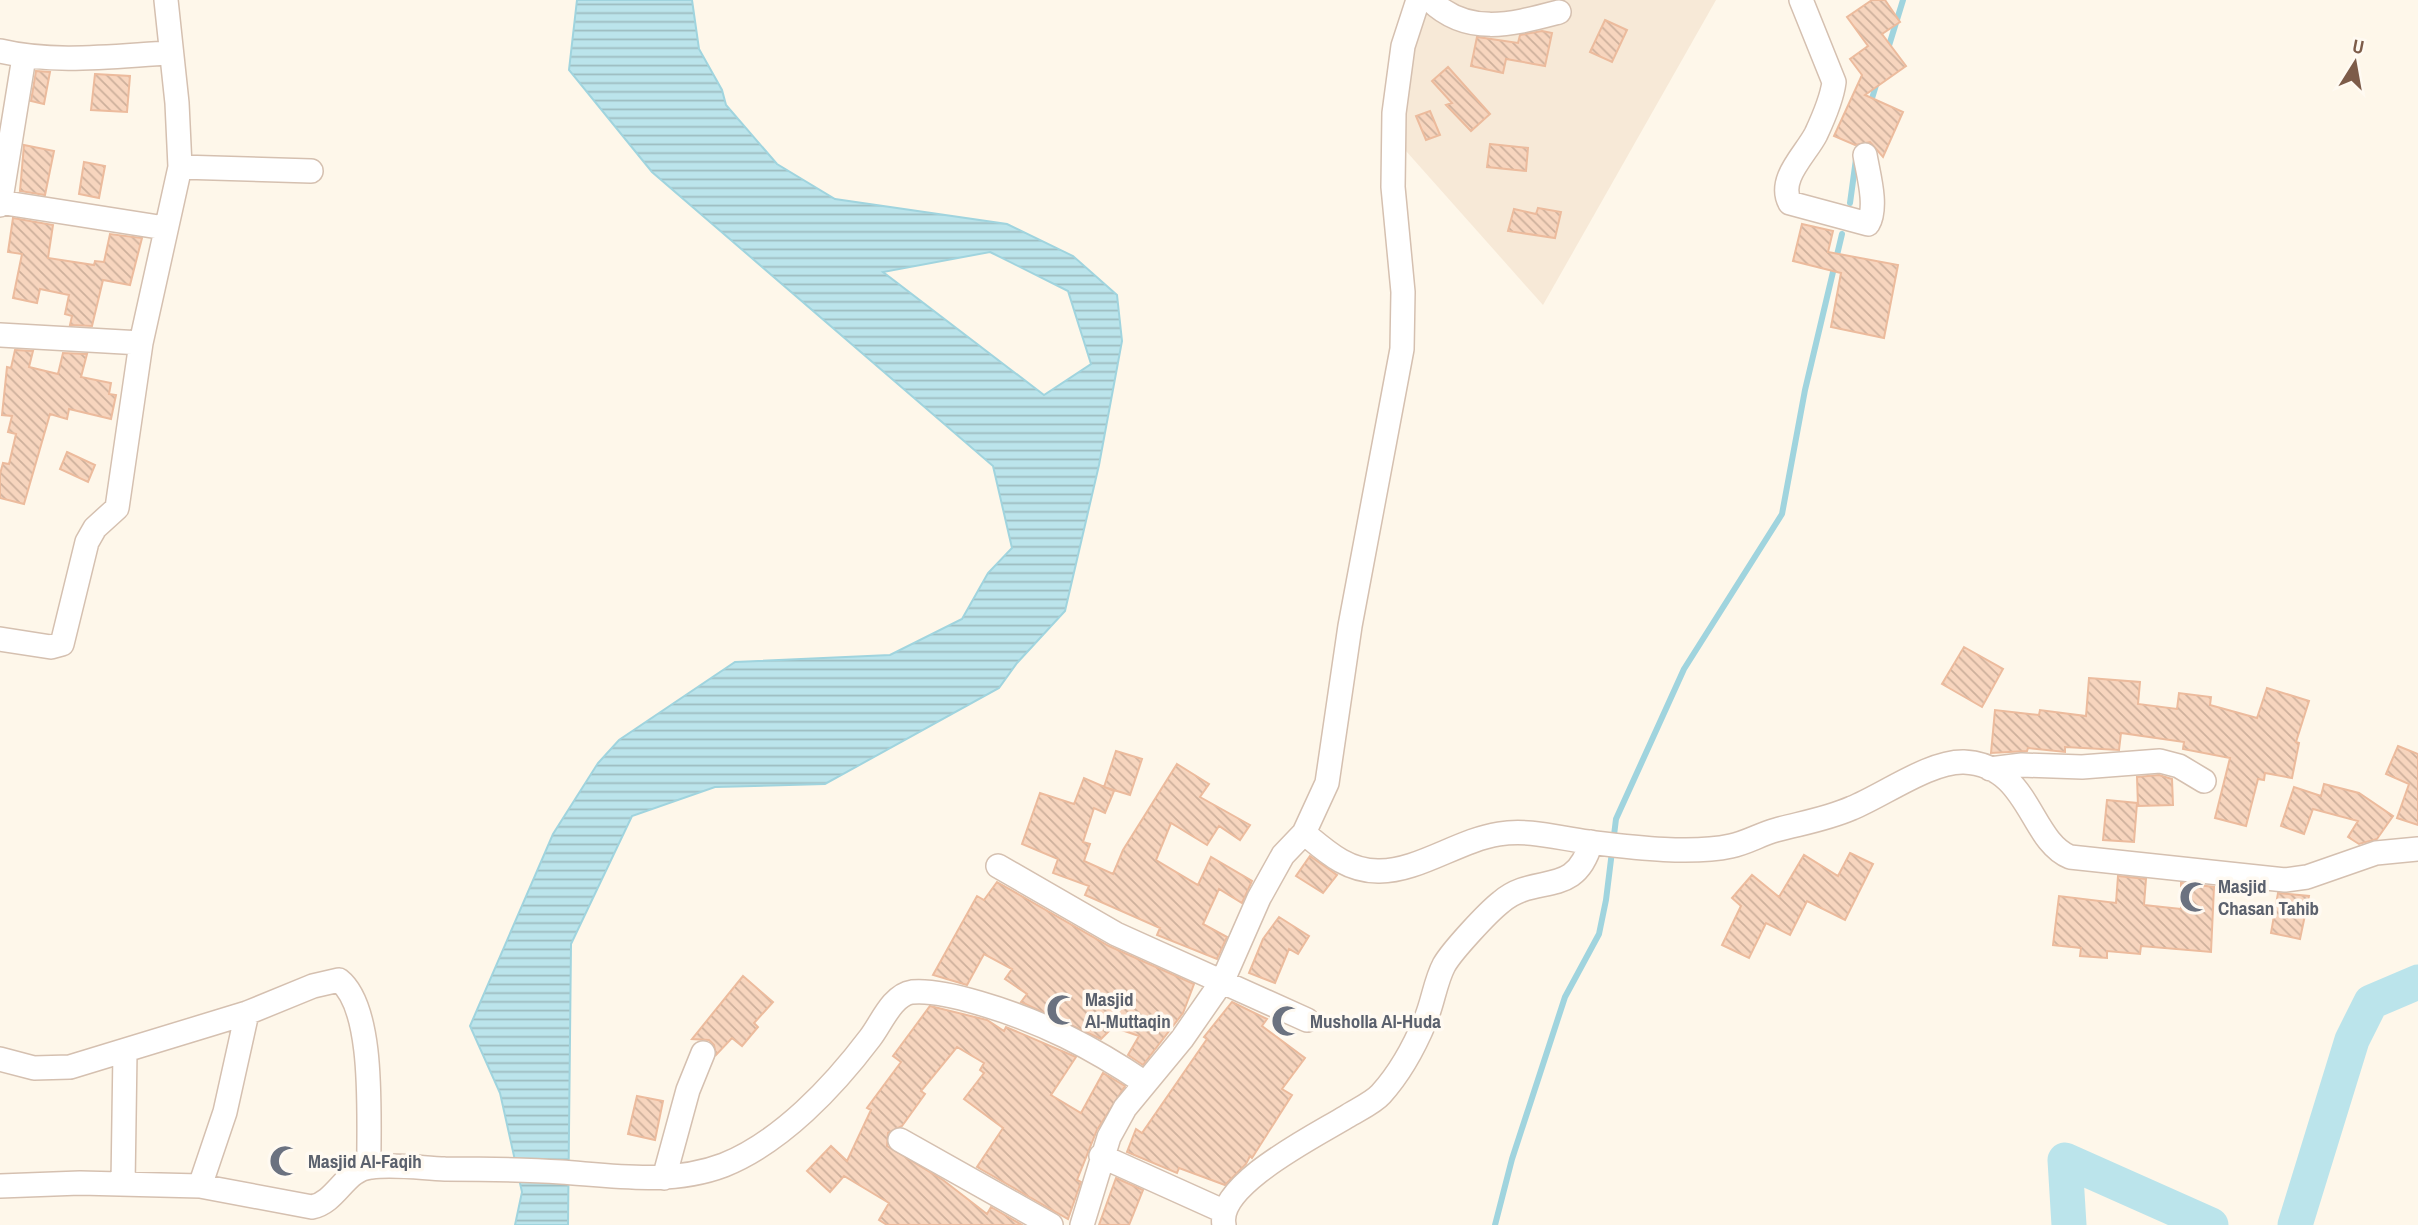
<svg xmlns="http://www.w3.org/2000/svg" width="2418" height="1225" font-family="'Archivo Narrow',sans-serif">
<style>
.residential{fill:#f7e9d7}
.water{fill:url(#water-rules);stroke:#a0d4de;stroke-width:2;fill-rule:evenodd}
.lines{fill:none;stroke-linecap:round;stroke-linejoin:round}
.stream{stroke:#a0d4de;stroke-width:6}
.river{stroke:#bbe4eb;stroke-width:35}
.building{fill:url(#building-back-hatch);stroke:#ecbb9d;stroke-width:2}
.minor-casing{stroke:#d5c0b0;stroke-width:26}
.minor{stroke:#fff;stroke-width:23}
.labels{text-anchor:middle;stroke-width:7;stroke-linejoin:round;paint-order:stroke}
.worship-label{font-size:19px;font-weight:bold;fill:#5b616d;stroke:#fffaf2;text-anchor:start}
</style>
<defs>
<pattern id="water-rules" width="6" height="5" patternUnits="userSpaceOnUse" patternTransform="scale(1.75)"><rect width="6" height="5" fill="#bbe4eb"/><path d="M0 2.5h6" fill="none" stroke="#9dbcc0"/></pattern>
<pattern id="building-back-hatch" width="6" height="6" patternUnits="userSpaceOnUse" patternTransform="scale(1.75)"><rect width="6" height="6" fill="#f7d5be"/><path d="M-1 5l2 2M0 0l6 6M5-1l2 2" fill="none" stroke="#cdb09c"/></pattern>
</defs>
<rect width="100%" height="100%" fill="#fef7ea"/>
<path class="residential" d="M1416,0H1716L1543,305L1382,124Z"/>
<path class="water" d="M577,0H692L699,49L722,90L726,105L777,164L835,199L1007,224L1073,256L1117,295L1122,341L1099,465L1065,611L1017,663L999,688L825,784L715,787L632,816L571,944L568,1225H515L522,1192L500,1093L470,1026L553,834L598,763L619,740L735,662L890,655L962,619L988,573L1012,548L993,466L652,172L569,70ZM990,252L1068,291L1091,364L1044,395L883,272Z"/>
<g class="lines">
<path class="stream" d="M1887,52L1903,0
M1870,105L1877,82
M1850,203L1856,159
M1495,1225L1512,1159L1565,997L1599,934L1606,900L1616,819L1684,669L1782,514L1805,390L1842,234"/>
<path class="river" d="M2069,1225L2065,1160L2211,1225
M2295,1225L2352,1040L2371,1002L2418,982"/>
</g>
<path class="building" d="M1872,0H1885L1900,22L1882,34L1906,66L1865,95L1903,112L1883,157L1870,142L1855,145L1834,136L1862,75L1850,59L1868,46L1847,17Z
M1605,20L1627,30L1612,62L1590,52Z
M1542,31L1552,33L1545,66L1506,59L1503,73L1471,66L1477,37L1518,43L1520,35Z
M1448,67L1490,114L1471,131L1446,105L1452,103L1432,81Z
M36,71L50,72L44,104L31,101Z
M95,74L130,76L127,112L91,110Z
M1430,111L1440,135L1426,140L1416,116Z
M1490,144L1528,148L1526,171L1487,167Z
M24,145L54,151L45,195L20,191Z
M84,162L105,166L99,198L79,194Z
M1538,208L1561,212L1555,238L1508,231L1514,209L1536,214Z
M13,218L53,225L48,258L94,265L95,261L104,262L110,234L142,238L130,285L103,280L92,326L70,325L72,316L65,314L69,295L40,289L37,303L13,298L22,254L8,252Z
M1802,224L1833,231L1828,252L1898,265L1884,338L1831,327L1841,273L1793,261Z
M15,350L33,351L29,367L58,374L63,353L87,354L81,377L111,383L109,394L116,395L111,419L69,409L67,419L50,414L24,504L0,498V474L3,463L9,464L16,434L8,432L12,416L2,415L7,367L11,368Z
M67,452L95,465L88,482L60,469Z
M1964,647L2003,669L1982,707L1942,684Z
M2089,678L2140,682L2138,704L2177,709L2179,693L2211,697L2210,705L2257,718L2267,688L2309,701L2296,742L2299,743L2292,778L2265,773L2264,780L2258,779L2246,826L2215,818L2230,758L2183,749L2184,742L2121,733L2119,750L2065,747V752L2028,748L2027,751L1991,753L1995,710L2039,715L2040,710L2086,716Z
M2398,746L2418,754V825L2397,818L2409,784L2386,774Z
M1116,751L1142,759L1130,795L1104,787Z
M1177,764L1209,784L1200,797L1250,825L1240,840L1219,826L1207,845L1171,823L1156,860L1198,885L1211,857L1252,881L1242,903L1219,889L1203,924L1227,937L1217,959L1157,935L1160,928L1085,895L1089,886L1053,873L1058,859L1022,844L1040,793L1074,804L1084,778L1114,791L1105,813L1094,808L1083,842L1090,844L1084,861L1113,874L1123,850Z
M2159,775L2172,779L2173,805L2138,806L2137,777Z
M2324,784L2359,793L2393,816L2377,839L2359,844L2348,837L2358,821L2313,809L2304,834L2281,826L2294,787L2321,796Z
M2107,800L2137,803L2134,842L2103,840Z
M1850,853L1873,864L1845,920L1807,901L1790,935L1766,923L1749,958L1722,945L1741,906L1732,898L1752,875L1779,897L1804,855L1838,876Z
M1310,856L1337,875L1323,893L1296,876Z
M2118,876L2146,879L2144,905L2181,909V883L2214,887L2211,952L2141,946L2140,954L2107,951V958L2080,956L2081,948L2053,945L2059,896L2116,903Z
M997,882L1109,946L1194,984L1183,1013L1143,1065L1128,1055L1139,1036L1113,1027L1101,1039L1021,1002L1027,994L1005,979L1012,969L984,954L967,985L933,975L977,896L984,900Z
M2278,893L2309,896L2300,939L2271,933Z
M1279,917L1309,936L1298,954L1289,949L1275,983L1249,973L1263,939Z
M743,976L773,1002L754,1023L758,1027L742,1046L732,1038L716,1055L714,1045L709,1040L692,1039Z
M1232,1002L1267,1019L1262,1026L1305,1058L1282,1089L1292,1095L1252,1158L1250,1156L1246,1164L1225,1185L1179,1168L1177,1173L1127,1152L1136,1129L1142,1133L1207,1039L1204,1037Z
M930,1006L987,1020L1004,1031L1006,1027L1076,1057L1051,1095L1081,1113L1103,1073L1125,1086L1097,1130L1077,1180L1081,1182L1068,1219L977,1167L1003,1128L964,1099L984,1073L980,1070L984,1063L957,1047L921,1091L925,1094L902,1126L888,1133L887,1146L943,1180L987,1214L991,1207L1022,1225H887L879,1220L889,1203L844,1176L830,1192L807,1171L831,1146L847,1161L871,1110L867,1108L901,1062L893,1056Z
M637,1096L663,1101L655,1140L628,1134Z
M1116,1178L1143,1190L1129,1225H1099Z"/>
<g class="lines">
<defs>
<path id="minor" d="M1430,0C1468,37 1513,24 1559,12
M1801,0L1834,82C1832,98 1823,119 1816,134C1806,154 1777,179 1790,203L1868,224C1878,207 1868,173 1865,155
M0,51C54,64 114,56 169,53
M180,167L311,171
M0,202L165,228
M0,205L24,57
M0,335L141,343
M0,639L51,647L62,644L87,542L95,528L117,508L141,343L180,167L177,103L166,0
M1990,769L2022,765L2082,767L2160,761L2179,766L2204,781
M1304,833C1327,852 1347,871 1378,871C1417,872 1459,840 1499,834C1529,829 1558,838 1588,842C1630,847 1690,855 1731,846C1746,843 1761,834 1776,830C1802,823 1827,819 1852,808C1884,795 1930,761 1964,762C2030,765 2029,840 2070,857L2285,880L2307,877L2376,853L2418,849
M998,866L1116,934L1307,1020
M0,1059L34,1068L70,1067L247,1013L313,986L339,980C376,1009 368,1122 369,1167
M900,1140L1051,1225
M1101,1156L1223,1211
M664,1178L688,1090L703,1053
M123,1184L125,1052
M0,1186L80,1183L200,1186L312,1207C337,1202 345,1169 371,1167C395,1164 421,1168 445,1169C484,1169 522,1169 561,1172C615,1176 672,1185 724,1165C781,1142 833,1087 870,1038C881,1024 892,995 912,992C933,990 959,997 979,1003C1041,1021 1092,1047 1145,1083
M200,1186L225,1112L247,1013
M1082,1225L1109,1137L1125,1108L1182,1039L1223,980L1259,898L1283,855L1304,833L1327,783L1350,626L1402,349L1403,292L1393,187L1394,113L1403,46L1418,0
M1224,1225C1216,1185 1315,1136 1346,1117C1357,1110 1373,1103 1381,1094C1399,1074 1415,1045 1425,1021C1433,1003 1435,982 1444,965C1452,951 1487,913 1501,902C1536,872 1575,900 1591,842"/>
</defs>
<use href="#minor" class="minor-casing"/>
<use href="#minor" class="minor"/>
</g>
<defs>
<symbol id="mosque-bare" viewBox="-9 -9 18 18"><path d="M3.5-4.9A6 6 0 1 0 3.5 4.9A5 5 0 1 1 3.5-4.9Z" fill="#6b7280" stroke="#fffaf2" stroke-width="2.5" paint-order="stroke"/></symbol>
</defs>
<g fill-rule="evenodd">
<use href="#mosque-bare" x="2173" y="875" width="44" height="44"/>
<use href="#mosque-bare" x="1040" y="988" width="44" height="44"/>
<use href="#mosque-bare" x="1265" y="999" width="44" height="44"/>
<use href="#mosque-bare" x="263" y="1139" width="44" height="44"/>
</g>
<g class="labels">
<g class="worship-label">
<text x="2218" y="893">Masjid<tspan x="2218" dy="22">Chasan Tahib</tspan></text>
<text x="1085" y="1006">Masjid<tspan x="1085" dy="22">Al-Muttaqin</tspan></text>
<text x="1310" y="1028">Musholla Al-Huda</text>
<text x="308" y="1168">Masjid Al-Faqih</text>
</g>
</g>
<g transform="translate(2355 63) rotate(11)" stroke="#fffaf2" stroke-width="5" paint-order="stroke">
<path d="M0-5L12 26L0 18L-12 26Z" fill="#7d5c49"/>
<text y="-10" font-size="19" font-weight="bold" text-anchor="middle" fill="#7d5c49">U</text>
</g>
</svg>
